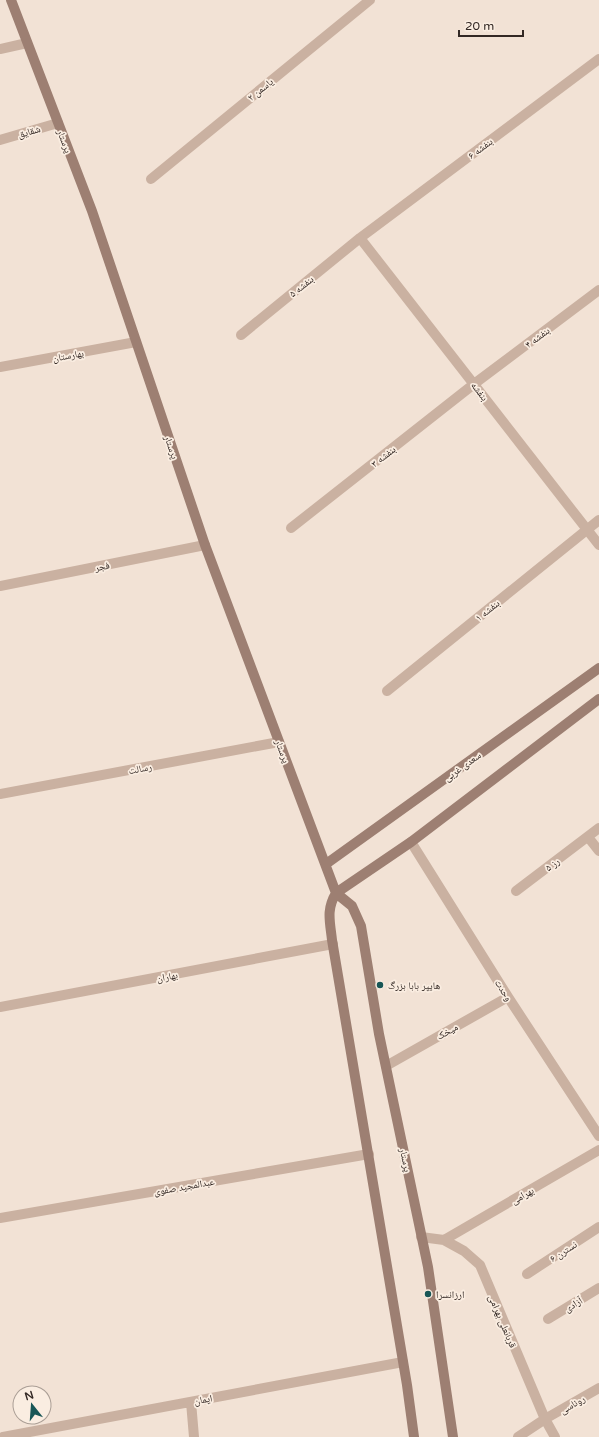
<svg xmlns="http://www.w3.org/2000/svg" width="599" height="1437" font-family="'Varela Round','Noto Naskh Arabic',sans-serif">
<style>
.lines{fill:none;stroke-linecap:round;stroke-linejoin:round}
.street{stroke:#cab1a1;stroke-width:10}
.secondary{stroke:#9d7f72;stroke-width:10}
.poi-dot{fill:#185656;stroke:#faede1;stroke-width:1.5}
.labels{text-anchor:middle;stroke-width:3.5;stroke-linejoin:round;paint-order:stroke}
.street-label{font-size:10px;fill:#332824;stroke:#faede1}
.poi-label{font-size:10px;fill:#332824;stroke:#faede1;text-anchor:start}
</style>
<rect width="100%" height="100%" fill="#f2e2d5"/>
<g class="lines">
<path class="street" d="M0,49L27,43
M0,140L58,123
M151,179L370,0
M360,238L599,545
M241,335L360,238L599,59
M0,367L136,342
M291,528L474,384L599,290
M0,586L205,545
M387,691L599,520
M0,794L279,742
M588,837L599,851
M411,842L508,997L599,1136
M516,891L599,828
M0,1007L333,944
M386,1066L508,997
M0,1218L369,1154
M421,1237L444,1240L464,1251L480,1265L545,1419L555,1437
M444,1240L599,1150
M527,1274L599,1227
M548,1319L599,1288
M191,1402L194,1437
M3,1437L403,1362
M518,1437L545,1419L599,1388"/>
<path class="secondary" d="M11,0L92,211L205,545L336,893L352,906L361,926L379,1034L428,1267L453,1437
M326,864L599,668
M414,1437L407,1385L332,940C330,921 326,910 336,893L411,842L599,699"/>
</g>
<g class="poi-dot">
<circle cx="380" cy="985" r="4"/>
<circle cx="428" cy="1294" r="4"/>
</g>
<g class="labels">
<g class="street-label">
<text transform="translate(260 89) rotate(-39)" y="4">یاسمن ۲</text>
<text transform="translate(29 131) rotate(-16)" y="4">شقایق</text>
<text transform="translate(65 141) rotate(69)" y="4">پرستار</text>
<text transform="translate(480 148) rotate(-37)" y="4">بنفشه ۶</text>
<text transform="translate(301 286) rotate(-39)" y="4">بنفشه ۵</text>
<text transform="translate(537 337) rotate(-37)" y="4">بنفشه ۴</text>
<text transform="translate(68 355) rotate(-10)" y="4">بهارستان</text>
<text transform="translate(480 391) rotate(52)" y="4">بنفشه</text>
<text transform="translate(172 447) rotate(71)" y="4">پرستار</text>
<text transform="translate(383 456) rotate(-38)" y="4">بنفشه ۳</text>
<text transform="translate(102 566) rotate(-11)" y="4">فجر</text>
<text transform="translate(487 610) rotate(-39)" y="4">بنفشه ۱</text>
<text transform="translate(283 751) rotate(69)" y="4">پرستار</text>
<text transform="translate(462 766) rotate(-36)" y="4">سعدی غربی</text>
<text transform="translate(140 768) rotate(-11)" y="4">رسالت</text>
<text transform="translate(552 864) rotate(-37)" y="4">رز ۵</text>
<text transform="translate(167 976) rotate(-11)" y="4">بهاران</text>
<text transform="translate(504 990) rotate(58)" y="4">وحدت</text>
<text transform="translate(447 1031) rotate(-29)" y="4">میخک</text>
<text transform="translate(406 1160) rotate(78)" y="4">پرستار</text>
<text transform="translate(184 1186) rotate(-10)" y="4">عبدالمجید صفوی</text>
<text transform="translate(522 1195) rotate(-30)" y="4">بهرامی</text>
<text transform="translate(563 1251) rotate(-33)" y="4">نسترن ۶</text>
<text transform="translate(573 1304) rotate(-32)" y="4">آزادی</text>
<text transform="translate(503 1321) rotate(67)" y="4">قربانعلی بهرامی</text>
<text transform="translate(203 1399) rotate(-11)" y="4">ایمان</text>
<text transform="translate(572 1404) rotate(-30)" y="4">روناسی</text>
</g>
<g class="poi-label">
<text x="388" y="989">هایپر بابا بزرگ</text>
<text x="436" y="1298">ارزانسرا</text>
</g>
</g>
<g transform="translate(32 1405) rotate(343)"><circle r="19" fill="#faede1" stroke="#aa9e95"/>
<path d="M0-3L7 15L0 10L-7 15Z" fill="#185656"/>
<text y="-6" font-size="11" font-weight="bold" text-anchor="middle" fill="#332824">N</text>
</g>
<path d="M459 30v6h64v-6" fill="none" stroke="#332824" stroke-width="2"/>
<text x="465" y="30" font-size="12" fill="#332824" stroke="#faede1" stroke-width="3" paint-order="stroke">20 m</text>
</svg>
